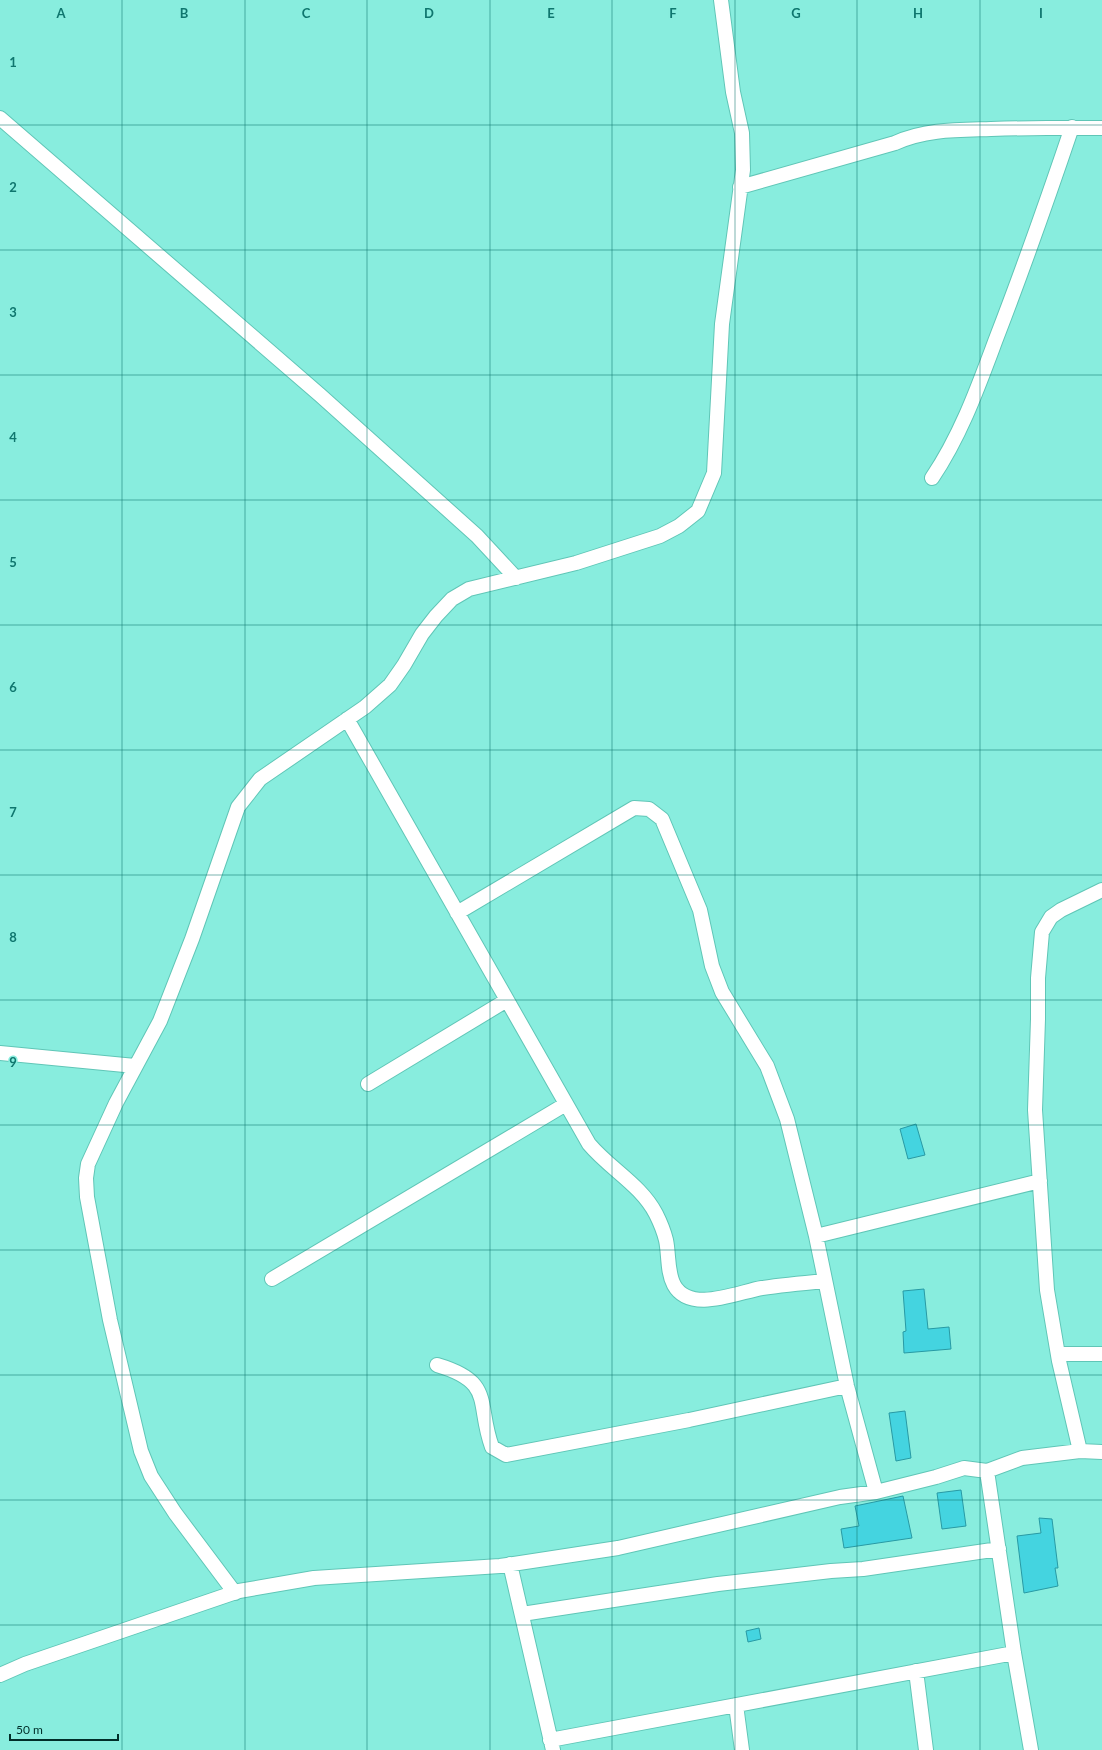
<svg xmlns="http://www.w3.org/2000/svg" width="1102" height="1750" font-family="Lato,sans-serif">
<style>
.building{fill:#44d4e0;stroke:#289aa4}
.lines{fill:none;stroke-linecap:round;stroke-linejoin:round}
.street-casing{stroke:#60c6b7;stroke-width:16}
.street{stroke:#fff;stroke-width:14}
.grid{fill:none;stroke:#0f766e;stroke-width:1;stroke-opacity:0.55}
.grid-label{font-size:13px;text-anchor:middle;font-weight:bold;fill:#0f766e;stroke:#88edde;stroke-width:3;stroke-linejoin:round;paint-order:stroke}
</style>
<rect width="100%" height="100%" fill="#88edde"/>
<path class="building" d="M916,1124L925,1155L908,1159L900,1129Z
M924,1289L928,1329L949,1327L951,1349L904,1353L903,1332L906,1331L903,1291Z
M905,1411L911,1458L896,1461L889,1413Z
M961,1490L966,1526L942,1529L937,1493Z
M903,1496L912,1538L844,1548L841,1529L859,1526L855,1506Z
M1039,1518L1052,1519L1058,1568H1055L1058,1586L1024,1593L1017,1536L1041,1533Z
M759,1628L761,1639L748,1642L746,1631Z"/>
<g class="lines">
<defs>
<path id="street" d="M0,118L320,395L477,536L516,578
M740,187L895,143C926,129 958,130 991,129C1028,128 1065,127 1102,128
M932,478C961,435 978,387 996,339C1023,269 1048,198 1072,127
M347,719L589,1144C610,1169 641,1185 656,1214C660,1222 664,1232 666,1240C669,1254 667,1272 674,1285C690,1314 738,1292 762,1288C783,1285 804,1283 825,1281
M457,913L634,808L649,809L662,819L700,910L712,966L722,992L767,1066L787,1119L816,1236L847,1386L876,1492
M0,1053L135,1066
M368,1084L507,1000
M816,1236L1040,1181
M272,1279L566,1104
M1058,1354H1102
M437,1365C495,1382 476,1403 492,1447L506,1455L689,1420L847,1386
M1080,1451L1059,1361L1047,1290L1035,1110L1038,1019V978L1042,932L1051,917L1061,910L1102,890
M987,1471L1014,1653L1031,1750
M510,1564L553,1750
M235,1593L175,1513L151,1476L141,1451L110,1320L87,1197L86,1178L88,1164L116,1103L160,1021L192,939L238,807L260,779L365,707L390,685L404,665L422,634L436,616L452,599L469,589L576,563L660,536L679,526L698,511L714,473L722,324L743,170L742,133L733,92L721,0
M522,1614L718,1584L831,1571L863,1569L999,1549
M916,1671L926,1750
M0,1675L25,1664L239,1591L314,1578L500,1566L618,1548L840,1497L876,1492L936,1477L964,1468L987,1471L1022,1458L1080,1451L1102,1452
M736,1705L742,1750
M550,1740L1014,1653"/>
</defs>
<use href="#street" class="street-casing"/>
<use href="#street" class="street"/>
</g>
<path class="grid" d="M122,0V1750M245,0V1750M367,0V1750M490,0V1750M612,0V1750M735,0V1750M857,0V1750M980,0V1750M0,125H1102M0,250H1102M0,375H1102M0,500H1102M0,625H1102M0,750H1102M0,875H1102M0,1000H1102M0,1125H1102M0,1250H1102M0,1375H1102M0,1500H1102M0,1625H1102"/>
<g class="grid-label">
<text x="61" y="18">A</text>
<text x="184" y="18">B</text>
<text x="306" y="18">C</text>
<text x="429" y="18">D</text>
<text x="551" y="18">E</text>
<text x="673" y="18">F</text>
<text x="796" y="18">G</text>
<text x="918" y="18">H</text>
<text x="1041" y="18">I</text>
<text x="13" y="67">1</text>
<text x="13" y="192">2</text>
<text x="13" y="317">3</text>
<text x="13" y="442">4</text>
<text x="13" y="567">5</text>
<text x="13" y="692">6</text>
<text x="13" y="817">7</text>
<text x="13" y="942">8</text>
<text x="13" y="1067">9</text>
</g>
<path d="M10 1734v6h108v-6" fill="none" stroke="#002e29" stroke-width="2"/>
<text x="16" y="1734" font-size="12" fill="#002e29" stroke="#88edde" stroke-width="3" paint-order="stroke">50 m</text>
</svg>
